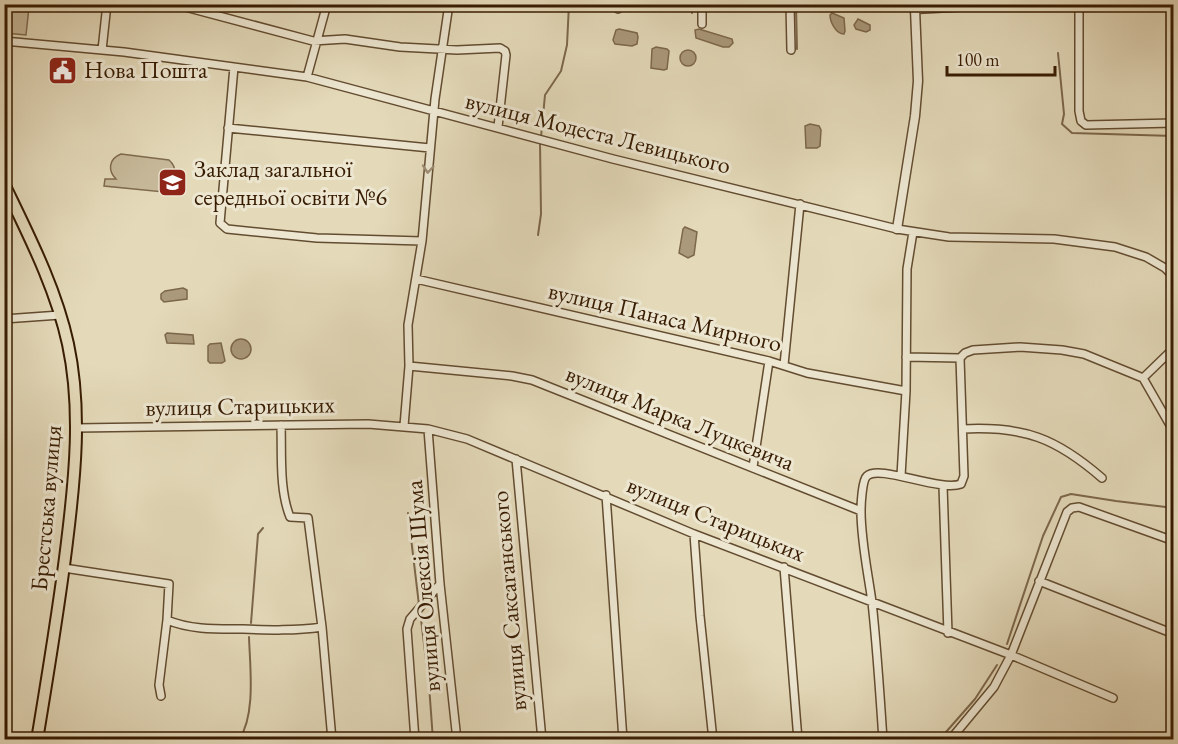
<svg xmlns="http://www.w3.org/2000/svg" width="1178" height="744" font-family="'EB Garamond',serif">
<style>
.green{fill:#c7ba9b;stroke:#806b4e;stroke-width:1.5}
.water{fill:#aa997b;stroke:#7c674b;stroke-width:1.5}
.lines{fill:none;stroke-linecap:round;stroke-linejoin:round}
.stream{stroke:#7c674b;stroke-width:2}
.minor-casing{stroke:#634c30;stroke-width:10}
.tertiary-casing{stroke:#634c30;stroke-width:11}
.primary-casing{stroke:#381c02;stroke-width:14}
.minor{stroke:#ede7d2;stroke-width:7}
.tertiary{stroke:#ede7d2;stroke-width:8}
.primary{stroke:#e4daba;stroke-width:10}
.oneway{stroke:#9c8c74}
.labels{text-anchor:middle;stroke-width:6;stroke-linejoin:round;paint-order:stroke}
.poi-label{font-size:24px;fill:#381c02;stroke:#ede7d2;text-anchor:start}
.street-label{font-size:24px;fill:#381c02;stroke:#ede7d2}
</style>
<rect width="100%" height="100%" fill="#e4daba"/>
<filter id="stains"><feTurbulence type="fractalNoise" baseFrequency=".00333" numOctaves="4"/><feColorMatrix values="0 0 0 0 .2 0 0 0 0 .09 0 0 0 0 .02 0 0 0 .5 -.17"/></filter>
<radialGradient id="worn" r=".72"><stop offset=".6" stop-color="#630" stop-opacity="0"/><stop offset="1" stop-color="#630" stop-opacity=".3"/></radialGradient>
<path class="green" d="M5,5L29,7L26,35L5,33Z
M121,154L169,160C178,168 176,178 166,184L175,185L174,193L104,186L105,179H116C108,171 108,159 121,154Z"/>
<path class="water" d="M832,13L844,18L845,31L844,34C836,34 830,22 830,15Z
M858,19L870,25V30L866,32L856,29L854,25Z
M619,29L637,33L638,37L637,44L632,46L615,44L613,40L616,30Z
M699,29L732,39L733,43L729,47H723L696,38L695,30Z
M656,47L667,49L669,51L667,69L664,70L651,68L652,49Z
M680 58a8 8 0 1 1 16 0a8 8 0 1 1-16 0Z
M810,124L819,126L821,130L820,146L817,148H806L805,126Z
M685,227L697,232L694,255L688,258L679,253L683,229Z
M183,288L187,290V299L164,302L161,299V294L165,291Z
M167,333L193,335L194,344L167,343L165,335Z
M231 349a10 10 0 1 1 20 0a10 10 0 1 1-20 0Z
M221,343L225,361L222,363H210L208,361V346L210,344Z"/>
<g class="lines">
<path class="stream" d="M692,4V13
M796,4L797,49
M1058,53L1064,114L1062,124L1072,133L1174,136
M541,137L545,95L561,71L567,45L569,4
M538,235L541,214L540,143
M408,513L419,605
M420,611L429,685L433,740
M251,623L258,534L263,528
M1007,644L1043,536L1061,497L1071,494L1116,501L1174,508
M239,740C256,714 250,668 249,637
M939,740L975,699L997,665"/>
<defs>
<path id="minor" d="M174,4L313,41L345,39L400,47L457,50L500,48L505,51L506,55L498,127
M618,4V9
M702,4V24
M790,4L791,50
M1079,4V111L1081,121L1086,125L1174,123
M4,41L124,52L307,77L613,159L897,229L949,237L1054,239L1115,247L1146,257L1165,268L1174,277
M102,50L107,4
M234,67L220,223L227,229L317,238L422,241
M307,77L327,4
M228,128L430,148
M4,212L15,207
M416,279L769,361L807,373L906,391
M4,319L60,315
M906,357L960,358
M960,358L965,353L973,350L1020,347L1062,350L1084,354L1143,378L1174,432
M784,365L800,204
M409,366L512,376L532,380L861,511
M1143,378L1174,348
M281,425C282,454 279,489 290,517L308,518L322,627L332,740
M404,426L409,366L408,325L422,241L435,99L449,4
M76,428L368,424L428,429L467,439L694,534L1011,655L1113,698
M428,429L440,584L457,740
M963,429C1024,426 1056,438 1102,478
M516,459L542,740
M753,467L769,361
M901,476L906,391L907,269L913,232
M943,486L948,633
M606,495L623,740
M694,534L700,616L713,740
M784,567L798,740
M64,568L169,584L167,620C191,630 217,629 242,629C269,630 295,631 322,627
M1039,581L1174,634
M161,696L159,685L167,620
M415,740L407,629L410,619L440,584
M883,740C880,694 877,648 872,602C868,573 861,541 861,511C861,505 862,480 867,476C879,464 940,492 961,484L964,476L960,358
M950,740L994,687L1011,655L1067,512L1072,508L1079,507L1174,541"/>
<path id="tertiary" d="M897,229L915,116L918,81L915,9L1007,4"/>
<path id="primary" d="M4,184C28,234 56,288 68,344C82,409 75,477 67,542C59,608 48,674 37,740"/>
</defs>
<use href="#minor" class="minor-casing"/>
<use href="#tertiary" class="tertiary-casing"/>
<use href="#primary" class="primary-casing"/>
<use href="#minor" class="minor"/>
<use href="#tertiary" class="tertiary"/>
<use href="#primary" class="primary"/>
</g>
<defs><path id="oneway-chevron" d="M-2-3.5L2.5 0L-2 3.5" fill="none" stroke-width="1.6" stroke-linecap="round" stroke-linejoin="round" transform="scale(1.5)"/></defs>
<use class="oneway" href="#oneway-chevron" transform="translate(428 169) rotate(95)"/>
<defs>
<symbol id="civic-square" viewBox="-11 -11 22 22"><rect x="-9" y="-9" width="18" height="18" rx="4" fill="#8f2418" stroke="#ede7d2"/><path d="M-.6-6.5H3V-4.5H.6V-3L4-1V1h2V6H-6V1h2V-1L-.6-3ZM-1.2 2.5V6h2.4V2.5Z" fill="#fff"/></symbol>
<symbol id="school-square" viewBox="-11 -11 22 22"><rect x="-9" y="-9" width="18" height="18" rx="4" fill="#8f2418" stroke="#ede7d2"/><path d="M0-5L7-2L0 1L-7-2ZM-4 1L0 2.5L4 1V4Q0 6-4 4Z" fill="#fff"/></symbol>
</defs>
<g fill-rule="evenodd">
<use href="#civic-square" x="46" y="54" width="33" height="33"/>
<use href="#school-square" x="156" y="166" width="33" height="33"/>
</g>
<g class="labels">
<g class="poi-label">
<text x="84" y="78">Нова Пошта</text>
<text x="194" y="177">Заклад загальної<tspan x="194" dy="28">середньої освіти №6</tspan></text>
</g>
<g class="street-label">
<text transform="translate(598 133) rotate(14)" y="8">вулиця Модеста Левицького</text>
<text transform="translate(665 317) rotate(13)" y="8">вулиця Панаса Мирного</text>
<text transform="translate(240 406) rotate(-1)" y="8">вулиця Старицьких</text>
<text transform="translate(680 418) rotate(22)" y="8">вулиця Марка Луцкевича</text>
<text transform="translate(46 508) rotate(-85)" y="8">Брестська вулиця</text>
<text transform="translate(716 519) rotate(22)" y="8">вулиця Старицьких</text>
<text transform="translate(423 586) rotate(-95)" y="8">вулиця Олексія Шума</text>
<text transform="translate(509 601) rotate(-95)" y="8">вулиця Саксаганського</text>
</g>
</g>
<rect width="1178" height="744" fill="none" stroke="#e4daba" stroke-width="24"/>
<rect x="6" y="6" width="1166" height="732" fill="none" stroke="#381c02" stroke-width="3"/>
<rect x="12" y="12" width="1154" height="720" fill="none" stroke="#381c02" stroke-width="1.5"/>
<path d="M947 66v9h108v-9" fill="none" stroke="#381c02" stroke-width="3"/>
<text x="956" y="66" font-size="18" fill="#381c02" stroke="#ede7d2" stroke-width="4.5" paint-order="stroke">100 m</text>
<rect width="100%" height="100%" filter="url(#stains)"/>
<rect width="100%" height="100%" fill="url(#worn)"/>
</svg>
